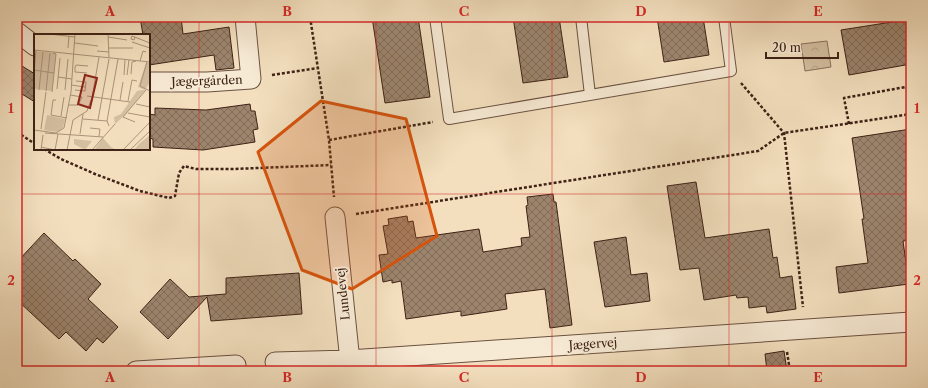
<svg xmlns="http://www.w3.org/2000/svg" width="928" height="388" font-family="'Libre Caslon Text',serif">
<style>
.forest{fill:url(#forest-crowns);stroke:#89705c}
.building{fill:url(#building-cross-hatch);stroke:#3e2216}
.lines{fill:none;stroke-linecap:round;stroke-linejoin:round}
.service-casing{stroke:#6b5140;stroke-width:12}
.minor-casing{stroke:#6b5140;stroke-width:21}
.path{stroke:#3e2216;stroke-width:2.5;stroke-dasharray:3 2;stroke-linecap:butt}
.service{stroke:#f7ead5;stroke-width:10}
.minor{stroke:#f7ead5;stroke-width:19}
.marked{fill:#d7540d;fill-opacity:0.2;stroke:#d7540d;stroke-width:3;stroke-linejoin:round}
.grid{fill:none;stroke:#d62828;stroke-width:1;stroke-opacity:0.55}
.labels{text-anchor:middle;stroke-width:4;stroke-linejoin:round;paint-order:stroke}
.street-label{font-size:12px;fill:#3e2216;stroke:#f7ead5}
.inset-road{fill:none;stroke:#ab937b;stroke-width:1}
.view{fill:#8f2418;fill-opacity:0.15;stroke:#8f2418;stroke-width:2}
.inset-edge{fill:none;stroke:#3e2216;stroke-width:2}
.neatline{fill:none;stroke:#d62828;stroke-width:1.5}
.grid-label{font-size:13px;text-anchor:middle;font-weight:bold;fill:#d62828}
</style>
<defs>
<pattern id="forest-crowns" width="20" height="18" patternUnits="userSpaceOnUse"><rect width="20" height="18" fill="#d4bfa1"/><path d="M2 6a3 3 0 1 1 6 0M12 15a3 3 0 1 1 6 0" fill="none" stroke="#b7a48a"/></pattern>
<pattern id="building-cross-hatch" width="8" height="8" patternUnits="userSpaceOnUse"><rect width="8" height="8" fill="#9c846d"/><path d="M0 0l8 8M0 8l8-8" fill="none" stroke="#816c59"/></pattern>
</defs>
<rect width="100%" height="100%" fill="#f3dfbe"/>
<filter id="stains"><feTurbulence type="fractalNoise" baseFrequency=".005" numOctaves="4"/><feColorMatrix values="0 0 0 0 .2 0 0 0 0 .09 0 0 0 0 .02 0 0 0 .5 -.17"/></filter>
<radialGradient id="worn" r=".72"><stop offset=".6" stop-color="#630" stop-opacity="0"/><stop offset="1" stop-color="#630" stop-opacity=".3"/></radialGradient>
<path class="forest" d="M827,41L831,67L805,71L801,44Z"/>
<path class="building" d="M140,17H181L183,34L229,27L234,68L216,70L214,55L149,65V35H143Z
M372,17H418L430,97L385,103Z
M513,17H559L568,77L523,83Z
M657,17H703L709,55L664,62Z
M911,19V64L849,75L841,30Z
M17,63L35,74V102L17,91Z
M250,104L251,111H255L258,129L253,130L255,142L203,150L153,147V139L149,138V114L155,115V108L206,110Z
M911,129V149L906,150L911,183V240L903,241L909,284L839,293L836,267L868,263L862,219H864L852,138Z
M696,182L705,238L769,229L773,258L777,257L780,278L792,276L796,309L767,313L766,306L749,308L748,297L737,298L736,295L704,300L699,268L680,270L667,186Z
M553,194L554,202H556L572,325L550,328L545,289L505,294L507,309L461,316V311L406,319L401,281L392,283V280L383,282L379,255L388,254L383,226L389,225L388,219L407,216L408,222L413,221L416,238L479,229L483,252L522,246L521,238L530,237L526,206L528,205L527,197Z
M44,233L73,261L75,259L101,284L88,299L118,327L103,343L97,338L86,351L66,332L59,339L17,300V262Z
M626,237L631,275L647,273L650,301L605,307L594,242Z
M299,273L302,314L211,321L207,297L168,339L140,312L170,279L189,297L226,294V278Z
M784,351L787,371H767L765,354Z"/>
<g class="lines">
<defs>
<path id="service" d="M435,17L449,119L731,71L724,17
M581,17L590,95"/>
<path id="minor" d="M17,32L35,46
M149,82H207L251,79L245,17
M335,217L351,371
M275,362L349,360L911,322
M136,371L236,365"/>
</defs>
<use href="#service" class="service-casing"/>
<use href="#minor" class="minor-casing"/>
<path class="path" d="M310,17L329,140L334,197
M272,75L318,68
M741,83L784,133L803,307
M849,124L844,98L911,86
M17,132L35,144
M329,140L433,122
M44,149L61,159L95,174L140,191L169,198L175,196L179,173L184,166L196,169H234L331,165
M356,214L758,151L784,133L911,114
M787,352L790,371"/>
<use href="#service" class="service"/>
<use href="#minor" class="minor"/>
</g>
<path class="marked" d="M321,101L406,119L437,236L352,289L302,270L258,152Z"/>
<path class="grid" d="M199,17V371M376,17V371M552,17V371M729,17V371M17,194H911"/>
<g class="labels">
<g class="street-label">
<text transform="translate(207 81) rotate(-2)" y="4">Jægergården</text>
<text transform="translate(343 294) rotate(-96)" y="4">Lundevej</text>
<text transform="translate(593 344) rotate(-4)" y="4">Jægervej</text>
</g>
</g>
<g transform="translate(34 34)">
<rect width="116" height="116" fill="#f3dfbe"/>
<path d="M0,17L22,19L18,57L0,55ZM116,101V116H100L105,110ZM69,104L77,113L82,116H60Z" fill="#d4bfa1"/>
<path d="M108,56H111L92,80L81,90L80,83L87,80L103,57ZM13,81L31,85L29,94L24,98L10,96ZM40,105L58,107L51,116L40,110Z" fill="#d4bfa1"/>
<path d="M112,29H116V48L111,56L104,53Z" fill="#d4bfa1"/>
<path class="inset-road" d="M15,0L41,3M74,0L75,24M74,3L93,6M101,3L100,6L97,5L98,2L116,9M98,8L116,14M41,9L64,12M34,14L35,2M75,14H99M0,16L116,28M63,17L75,18M106,27L109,17L112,18M113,28L106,52L116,57M0,36L20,39M53,39L41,38V33L42,31L54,32M0,40L2,16M97,40L98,28L102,27M90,41L91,26M93,41L95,26M24,43L38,45M37,51L51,53M23,55L26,24M5,56L9,18M31,56L34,25M41,56L51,57L52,48L42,47M12,57L16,19M18,58L22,20L19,19M53,62L96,68M58,64L65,23M22,66H19L17,81L33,84M86,66L89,48M94,67L98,46L103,47M102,70L116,73M35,71H44L48,63L36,61M94,79L116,83M27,82L30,63M49,85L73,87M64,86L75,25M101,88L89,83L112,56M75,92L73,87L84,25M56,94L66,95L65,102M7,95L12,58M0,96L22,99L30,94L37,58L41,0M11,99L69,103M46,100L49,80M7,113L21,116M7,116L9,101M21,116L24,100M33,116L39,86L53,77L57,66M58,116L81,90M89,116L116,88M96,116L116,97"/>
<path class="view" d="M51,41L63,44L56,74L44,70Z"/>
<rect width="116" height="116" class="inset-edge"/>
</g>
<rect width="928" height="388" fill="none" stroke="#f3dfbe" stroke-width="44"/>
<path d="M766 52v6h72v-6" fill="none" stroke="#3e2216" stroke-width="2"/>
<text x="772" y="52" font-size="12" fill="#3e2216" stroke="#f7ead5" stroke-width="3" paint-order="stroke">20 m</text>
<rect x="22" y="22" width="884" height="344" class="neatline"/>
<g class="grid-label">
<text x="110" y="16">A</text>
<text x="287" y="16">B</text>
<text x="464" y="16">C</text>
<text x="641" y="16">D</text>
<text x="818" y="16">E</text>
<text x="11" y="113">1</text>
<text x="917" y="113">1</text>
<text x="11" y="285">2</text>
<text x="917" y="285">2</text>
<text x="110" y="382">A</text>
<text x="287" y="382">B</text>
<text x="464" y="382">C</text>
<text x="641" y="382">D</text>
<text x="818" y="382">E</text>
</g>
<rect width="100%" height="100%" filter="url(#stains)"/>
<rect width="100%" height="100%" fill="url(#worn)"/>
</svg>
